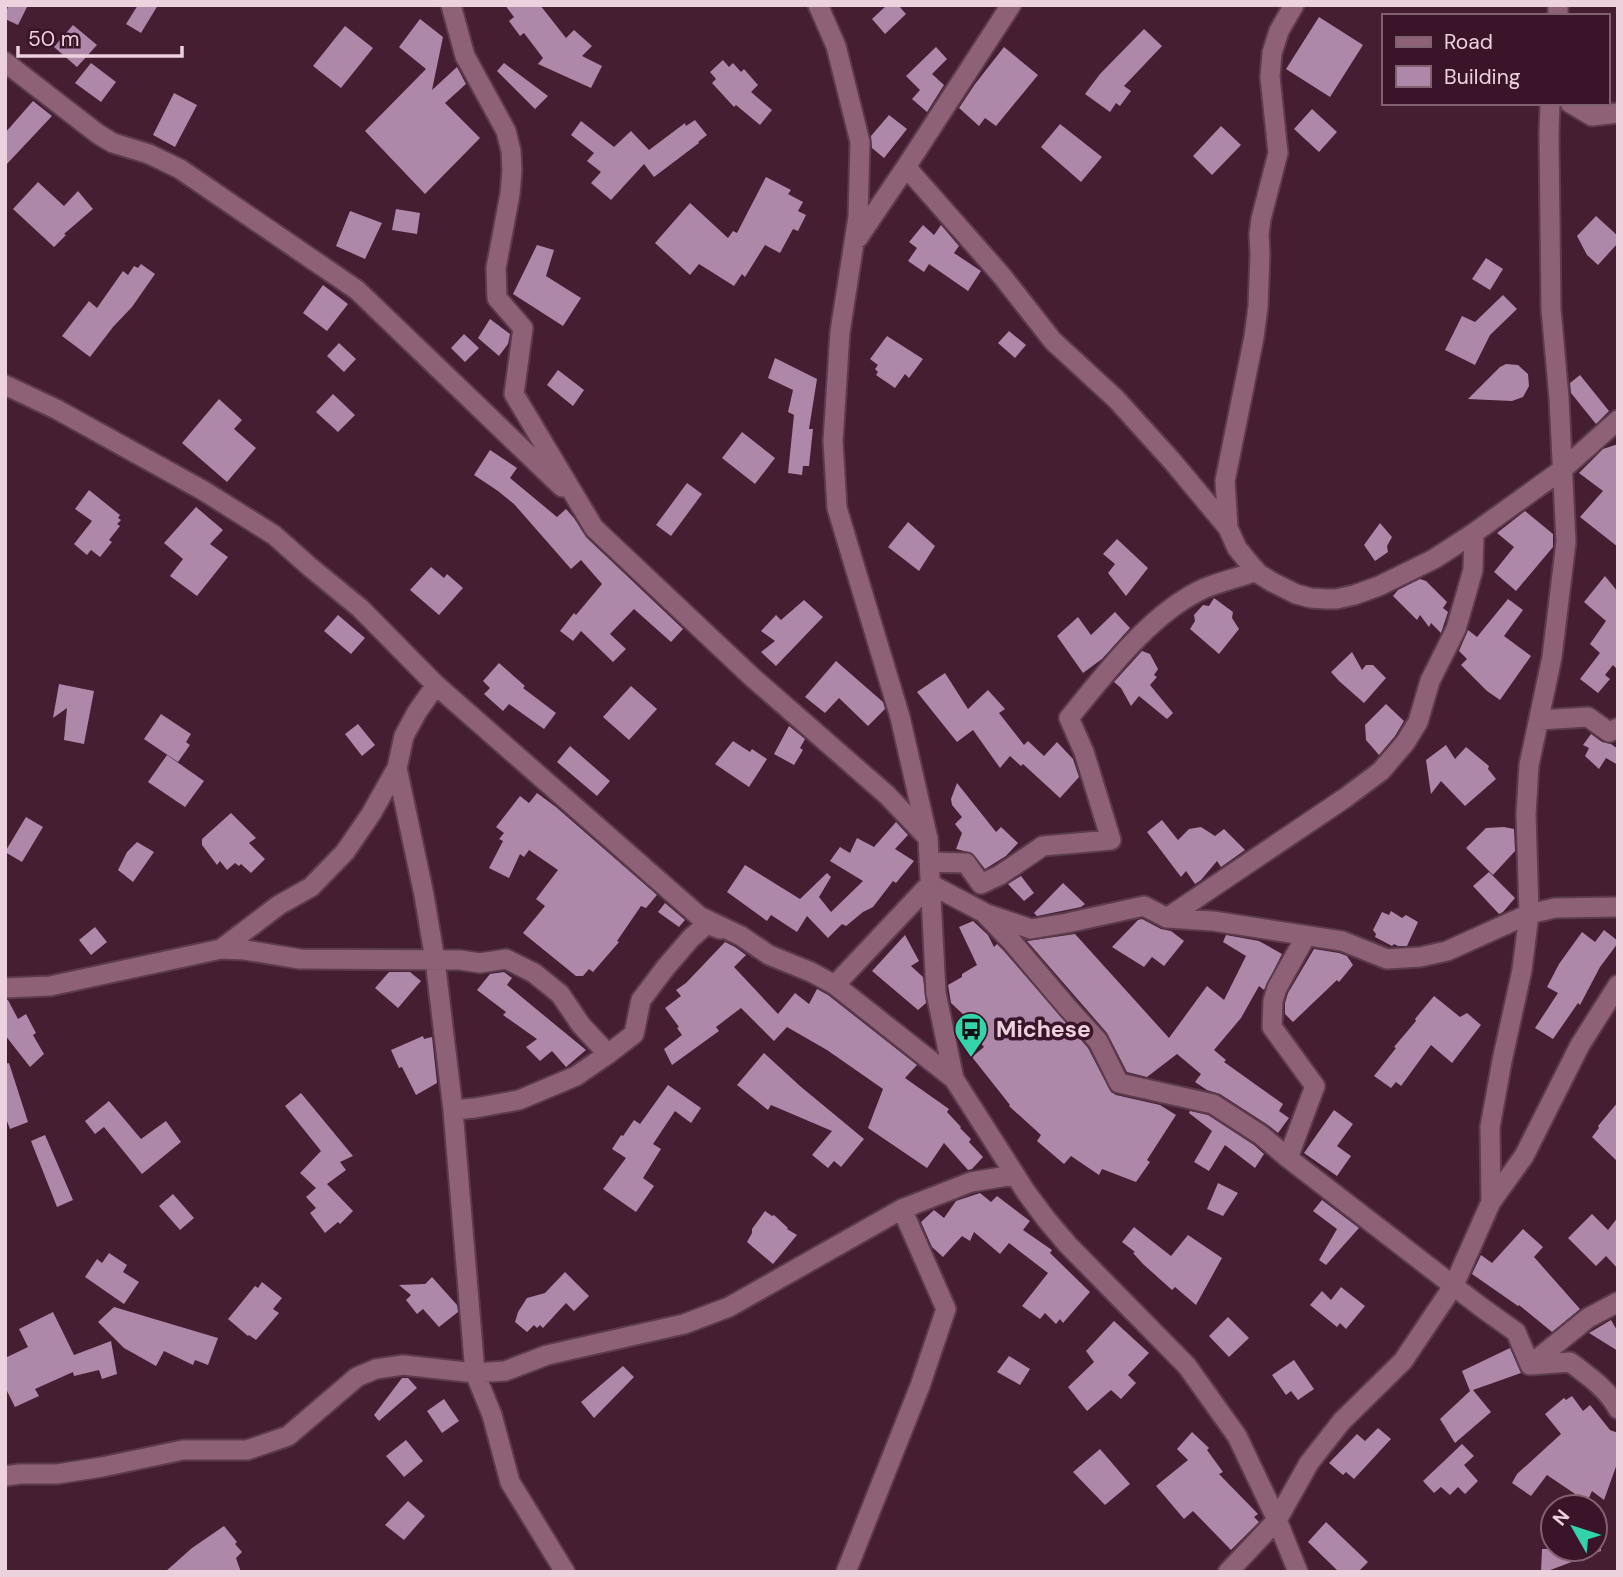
<svg xmlns="http://www.w3.org/2000/svg" width="1623" height="1577" font-family="'DM Sans',sans-serif">
<style>
.building{fill:#ad88a9}
.lines{fill:none;stroke-linecap:round;stroke-linejoin:round}
.minor-casing{stroke:#5c3b4d;stroke-width:23}
.minor{stroke:#8f6177;stroke-width:19}
.labels{text-anchor:middle;stroke-width:7;stroke-linejoin:round;paint-order:stroke}
.poi-label{font-size:23px;font-weight:bold;fill:#ecd2dd;stroke:#3a1428;text-anchor:start}
</style>
<rect width="100%" height="100%" fill="#451e32"/>
<path class="building" d="M9,5H28L18,25L5,19V13Z
M138,5H158L141,33L126,24Z
M505,5H540L566,38L574,30L592,46L582,56L602,66L591,88L538,64L543,58L524,33L520,36L509,21L514,17Z
M887,5H898L906,14L885,34L872,19Z
M1319,17L1363,45L1330,97L1286,69Z
M420,19L443,37L432,90L457,67L466,84L445,103L480,138L425,194L365,131L426,69L399,47Z
M73,25L97,45L77,67L54,47Z
M345,26L373,48L341,88L313,66Z
M1144,29L1162,46L1124,86L1131,91L1120,106L1116,103L1110,112L1085,94L1100,74Z
M936,47L947,59L932,74L944,85L927,112L912,99L920,90L906,76Z
M1004,47L1038,75L996,126L985,118L979,126L959,108L975,84Z
M723,60L729,67L733,63L741,72L744,69L758,85L751,92L772,110L760,125L736,105L734,107L712,83L716,79L710,72Z
M91,63L116,82L101,102L75,83Z
M504,63L548,96L535,109L497,71Z
M174,93L197,105L175,147L153,135Z
M33,101L52,116L5,166V133Z
M1312,109L1337,132L1319,152L1294,129Z
M889,115L907,129L884,158L872,148L871,136Z
M695,120L707,135L698,142L699,143L654,177L644,164L611,200L591,183L601,172L587,161L594,153L571,135L581,121L614,147L631,131L649,150L685,123L686,126Z
M1060,124L1102,157L1081,182L1041,147Z
M1221,126L1241,145L1212,175L1193,156Z
M766,177L791,190L788,194L803,202L798,211L806,215L798,231L793,229L780,253L765,245L745,277L742,274L734,286L699,264L690,275L655,243L690,203L728,238L733,231L737,233Z
M38,182L64,206L78,191L93,209L64,234L66,235L54,247L13,209Z
M396,209L420,213L417,234L392,230Z
M350,211L382,223L365,259L336,246Z
M1596,216L1618,236V243L1598,265L1587,255L1577,236Z
M923,225L934,235L941,225L959,246L954,253L981,271L968,291L929,264L924,272L908,261L917,248L909,242Z
M537,245L554,250L546,276L581,298L563,326L513,294Z
M1486,258L1503,269L1490,290L1472,279Z
M141,264L155,274L132,307L113,327L90,357L62,336L89,301L97,308L123,271L128,275L134,266L138,268Z
M323,285L348,304L327,331L303,313Z
M1503,295L1517,309L1490,335L1475,365L1445,350L1462,316L1475,322Z
M490,319L510,334L508,344L499,356L478,338Z
M1009,331L1026,345L1015,358L998,343Z
M464,334L479,348L465,362L451,348Z
M887,336L923,359L909,378L905,374L895,388L876,375L878,372L875,369L878,365L870,359Z
M339,343L356,359L344,372L327,356Z
M775,358L817,379L809,429H813L809,466H803L802,475L788,473L794,415L788,412L793,390L768,378Z
M1506,364L1518,365L1528,374L1529,386L1523,397L1512,401L1468,399L1500,367Z
M558,370L584,390L573,406L547,385Z
M1580,375L1609,411L1596,424L1571,393L1570,383Z
M333,394L355,415L338,432L316,412Z
M219,399L242,420L234,429L256,448L227,482L182,443Z
M742,432L775,458L755,484L722,458Z
M1618,444V547L1580,517L1603,491L1579,473L1603,449Z
M490,450L517,468L510,478L557,517L566,509L574,518L586,537L683,629L671,642L634,609L610,634L626,649L613,662L581,631L573,641L560,631L574,613L576,615L602,584L581,560L571,569L514,504L498,491L474,475Z
M687,483L702,494L671,536L656,525Z
M89,490L120,515L118,518L121,520L117,524L120,526L109,540L112,542L100,557L91,550L87,555L74,544L92,521L75,509Z
M196,507L223,530L210,544L228,557L197,596L170,576L183,559L164,543Z
M1525,511L1553,534V547L1516,591L1494,572L1514,547L1497,533Z
M908,522L935,546L919,571L888,547Z
M1380,523L1392,537L1387,546L1388,552L1375,561L1364,545Z
M1117,539L1148,568L1126,596L1108,573L1115,564L1103,554Z
M431,567L444,578L447,574L463,588L439,615L410,590Z
M1605,576L1618,592V670L1613,665L1605,675L1610,679L1598,693L1580,679L1600,653L1590,644L1606,621L1584,602Z
M1420,579L1426,581L1447,602L1443,608L1448,612L1441,633L1431,623L1429,627L1420,615L1417,620L1393,596L1398,590Z
M1214,598L1233,612L1232,618L1239,629L1219,654L1190,629L1195,621L1194,615L1203,605L1209,606Z
M1508,599L1523,610L1504,636L1531,656L1500,700L1487,691L1461,665L1467,659L1459,651L1468,630L1477,637Z
M804,600L823,617L776,666L761,652L775,641L761,631L776,615L781,620Z
M1115,612L1130,628L1102,659L1083,673L1057,636L1078,617L1091,635Z
M338,615L365,638L351,654L324,631Z
M1142,651L1150,654L1158,669L1154,675L1157,677L1150,685L1173,713L1167,719L1139,696L1131,706L1121,688L1114,682Z
M1352,652L1362,670L1366,665H1373L1386,678L1364,703L1339,681L1331,672Z
M836,661L883,702L885,709L868,726L839,698L825,713L805,697Z
M499,663L525,686L523,688L556,713L544,729L509,704L503,711L484,694L490,688L483,681Z
M945,673L968,709L988,690L1005,709L999,713L1024,745L1028,741L1044,756L1057,742L1073,759L1079,777L1060,798L1023,764L1021,766L1010,756L1000,768L973,730L957,742L917,692Z
M59,684L94,691L84,744L64,740L67,708L53,718Z
M631,686L657,709L629,740L603,717Z
M1386,704L1404,721L1395,736L1379,755L1366,740L1365,725Z
M161,714L191,734L186,742L190,745L178,762L144,739Z
M358,724L375,745L362,756L345,734Z
M789,726L805,739L800,748L803,750L794,765L774,754Z
M1591,734L1602,742L1611,744L1618,749V765L1606,758L1599,769L1585,756L1589,748L1583,745Z
M733,741L750,752L752,749L767,759L749,787L715,764Z
M1446,745L1455,759L1466,747L1489,766L1488,769L1496,779L1465,806L1441,781L1431,794L1426,760Z
M570,746L610,781L597,796L557,762Z
M167,755L204,781L185,807L148,782Z
M957,783L996,832L1001,827L1018,843L1006,856L985,869L972,853L956,849L962,833L955,824L962,817L952,805L951,799Z
M537,793L556,807L657,895L646,908L641,906L617,941L619,942L593,972L589,969L583,976H576L523,933L545,906L536,899L558,870L529,850L524,857L520,854L509,878L489,868L503,841L499,839L504,833L496,827L520,796L529,803Z
M231,813L256,838L249,843L265,859L251,873L241,864L239,866L235,863L227,870L220,861L217,865L202,845V839Z
M26,817L43,827L22,862L5,852Z
M1162,820L1178,840L1189,829L1201,827L1215,836L1224,829L1245,850L1221,867L1217,861L1201,880L1195,884L1186,871L1181,877L1147,832Z
M896,822L908,835L895,849L914,861L896,883L893,881L873,907L863,912L846,926L842,924L828,938L807,916L797,932L771,915L767,921L727,892L745,865L800,899L827,873L831,877L819,897L831,912L863,881L830,861L840,847L850,853L857,838L874,847Z
M1504,827L1514,829L1515,851L1493,875L1466,848L1486,828Z
M137,842L154,852L133,882L118,870L127,852Z
M1489,872L1515,898L1503,912L1499,914L1473,886Z
M1021,876L1034,893L1024,901L1008,884Z
M1063,883L1085,904L1081,907L1037,916L1034,913Z
M665,903L685,920L679,927L658,912Z
M1391,911L1402,918L1406,915L1418,922L1407,946H1398L1394,944L1392,946L1375,937L1376,934L1373,930L1382,912L1389,915Z
M1142,919L1161,929L1171,931L1184,941L1164,966L1152,957L1144,967L1112,947L1138,920Z
M973,921L988,935L994,947L997,944L1003,950L1088,1048L1111,1092L1116,1095L1160,1105L1176,1115L1147,1160L1150,1162L1136,1182L1102,1169L1099,1175L1071,1156L1064,1164L1037,1141L1041,1135L1009,1106L1010,1105L972,1057L984,1047L974,1034L973,1029L963,1021L966,1017L951,1003L948,985L962,977V974L977,965L959,927Z
M95,927L107,942L91,955L79,940Z
M1604,930L1618,941V943L1600,967L1580,1005L1578,1003L1553,1039L1535,1028L1558,993L1547,987L1559,964L1582,932L1595,942Z
M1075,934L1169,1038L1207,986L1224,1000L1246,956L1223,942L1226,935L1259,941L1282,954L1264,990L1259,986L1241,1018L1214,1050L1226,1060L1224,1062L1283,1104L1279,1111L1289,1118L1278,1133L1268,1125L1220,1094L1207,1090L1195,1082L1201,1074L1177,1054L1147,1077L1127,1072L1107,1033L1027,941Z
M905,935L919,961L911,966L923,977L926,1003L918,1010L872,971Z
M725,942L735,947L746,955L734,967L778,1014L795,993L809,1004L817,989L828,995L917,1065L905,1078L949,1109L947,1112L961,1127L960,1128L971,1139L969,1142L983,1157L972,1169L968,1170L944,1143L927,1168L868,1128L883,1089L827,1050L787,1027L774,1041L741,1008L716,1027L719,1031L672,1065L664,1049L682,1035L677,1028L679,1027L665,1008L681,996L676,990L686,983Z
M1314,949L1339,953L1347,956L1353,965L1339,982L1337,980L1293,1022L1285,1014V1003L1288,993Z
M389,972H410L421,981L398,1008L375,988Z
M504,972L512,978L507,985L586,1050L566,1067L552,1051L540,1061L526,1047L537,1039L503,1015L506,1012L477,990L490,974Z
M1434,996L1460,1017L1467,1013L1481,1025L1452,1063L1431,1045L1401,1086L1396,1082L1391,1088L1374,1076L1396,1048L1394,1047L1416,1021L1415,1019Z
M5,1000H8L18,1019L26,1014L36,1033L33,1035L44,1054L30,1067L5,1035Z
M423,1036L424,1039L432,1037L437,1083L416,1095L402,1067L399,1068L391,1050Z
M764,1053L800,1086L864,1139L841,1167L834,1161L828,1168L812,1155L832,1131L771,1105L768,1110L737,1085Z
M9,1063L28,1122L10,1129L5,1116V1064Z
M668,1085L701,1108L691,1123L675,1111L653,1144L661,1149L643,1178L654,1186L636,1212L603,1189L626,1158L612,1149L621,1135L623,1136L634,1120L640,1124Z
M301,1093L353,1156L340,1162L346,1170L327,1184L353,1211L340,1224L338,1222L325,1233L310,1213L316,1208L306,1197L316,1188L300,1173L321,1151L285,1106Z
M109,1101L141,1139L166,1121L181,1142L142,1174L104,1127L95,1134L85,1121Z
M1618,1102V1162L1592,1137L1599,1128L1598,1126Z
M1334,1110L1353,1124L1337,1146L1351,1156L1337,1176L1304,1153Z
M1190,1111L1208,1115L1254,1145L1264,1154L1255,1168L1225,1145L1209,1171L1194,1162L1212,1131L1189,1113Z
M45,1135L73,1200L57,1207L31,1141Z
M1218,1183L1238,1193L1223,1216L1207,1209Z
M980,1193L991,1202L997,1196L1030,1221L1023,1230L1052,1250L1050,1253L1090,1292L1063,1323L1060,1319L1056,1324L1045,1313L1040,1319L1022,1306L1048,1273L1009,1243L1000,1254L974,1232L970,1241L962,1236L943,1257L932,1247L921,1222L934,1210L944,1218L956,1201Z
M173,1194L194,1218L180,1230L159,1206Z
M1322,1200L1359,1228L1326,1265L1319,1260L1337,1229L1313,1211Z
M765,1211L772,1216L774,1215L788,1228L787,1229L797,1235L773,1264L747,1242L752,1233V1229Z
M1592,1214L1608,1230L1618,1217V1269L1606,1256L1596,1266L1568,1238Z
M1134,1227L1171,1256L1188,1235L1222,1258L1196,1305L1175,1287L1172,1290L1143,1264L1133,1253L1135,1252L1122,1242Z
M1523,1229L1543,1247L1534,1257L1580,1309L1552,1332L1519,1305L1518,1306L1472,1274L1481,1255L1492,1263Z
M109,1253L127,1265L123,1272L139,1282L124,1304L85,1277L97,1259L102,1263Z
M565,1272L589,1296L574,1311L566,1303L543,1328L540,1325L537,1328L534,1325L527,1332L515,1322L518,1312L527,1298L545,1293Z
M432,1277L457,1305L458,1312L439,1327L423,1309L417,1314L406,1300L411,1295L399,1285L425,1284Z
M262,1282L282,1298L273,1309L279,1313L256,1340L249,1335L248,1336L228,1319L255,1286L258,1288Z
M1341,1287L1365,1306L1346,1329L1340,1323L1337,1327L1310,1305L1322,1291L1331,1300Z
M114,1307L218,1338L208,1365L195,1360L193,1365L164,1351L156,1366L124,1348L98,1322Z
M53,1312L74,1355L111,1341L117,1374L102,1379L99,1370L74,1376L73,1372L35,1389L39,1396L15,1407L5,1387V1358L28,1347L19,1329Z
M1228,1317L1249,1338L1229,1357L1209,1336Z
M1611,1320L1618,1332V1351L1589,1333Z
M1114,1321L1149,1353L1128,1375L1136,1383L1121,1399L1111,1390L1087,1411L1068,1387L1094,1362L1086,1351Z
M1510,1348L1521,1373L1473,1390L1491,1412L1455,1443L1440,1419L1470,1391L1462,1371Z
M1009,1356L1030,1369L1020,1385L997,1372Z
M1294,1360L1314,1389L1298,1400L1291,1391L1286,1395L1272,1375Z
M623,1366L634,1377L594,1418L581,1402Z
M402,1378H408L417,1388L379,1421L374,1415Z
M1572,1396L1583,1411L1590,1405L1610,1430L1618,1433V1461L1604,1500L1592,1491L1587,1502L1547,1475L1531,1496L1512,1483L1517,1474L1561,1434L1545,1414L1564,1398L1566,1400Z
M444,1399L459,1421L442,1433L427,1411Z
M1378,1428L1391,1439L1354,1479L1346,1472L1343,1475L1329,1463L1357,1434L1365,1441Z
M1192,1432L1209,1448L1207,1450L1223,1472L1219,1474L1258,1514L1254,1517L1259,1522L1231,1550L1193,1511L1184,1519L1156,1486L1188,1460L1177,1449Z
M406,1440L423,1461L404,1477L386,1456Z
M1462,1444L1474,1456L1464,1465L1478,1481L1465,1494L1458,1487L1450,1495L1441,1487L1434,1493L1423,1481Z
M1100,1449L1130,1484L1105,1505L1073,1472Z
M408,1501L425,1516L404,1540L385,1525Z
M1326,1522L1368,1562L1358,1572H1339L1308,1542Z
M224,1526L237,1542L235,1544L242,1552L236,1558L241,1572H165L192,1548Z
M1542,1549H1601V1551L1545,1572H1541Z"/>
<g class="lines">
<defs>
<path id="minor" d="M451,5L465,56L506,131L511,151L512,170L510,194L496,268L497,298L523,328L514,394L594,528L752,677L887,795L928,838
M818,5L836,46L860,142L858,217L840,332L833,441L837,508L900,717L928,839L936,993L954,1079
M1558,5V16
M5,62L98,134L113,143L149,154L180,169L357,290L562,487
M1570,103L1592,116L1618,113
M906,167L1002,276L1053,341L1116,399L1173,462L1228,528L1237,548L1250,564L1259,574L1272,582L1296,594L1311,598L1326,599H1336L1354,595L1379,586L1434,559L1474,533L1563,469L1618,420
M858,238L906,167L1011,5
M5,385L56,409L204,491L274,535L310,567L360,608L436,685L699,916L741,936L769,955L811,972L835,985L954,1079L1026,1192L1046,1219L1068,1245L1187,1366L1237,1436L1277,1520L1298,1572
M1228,528L1225,481L1254,337L1258,307L1260,254L1259,234L1261,219L1278,153L1270,77L1272,53L1279,31L1294,5
M436,685L417,712L404,736L397,768L424,895L435,960L453,1110L475,1373L492,1415L510,1482L565,1572
M1539,720L1588,717L1609,732L1618,728
M929,862L966,863L981,884L1000,875L1043,846L1111,840L1084,752L1069,718C1105,674 1151,612 1205,588C1220,582 1236,578 1251,573
M987,914L1031,929L1067,923L1144,906L1167,918L1213,921L1342,941L1387,959L1420,957L1447,951L1529,914L1555,908L1618,907
M1167,918L1345,798L1381,771L1405,743L1418,722L1430,681L1456,629L1473,570L1474,533
M221,949L279,905L311,887L345,852L371,814L397,768
M835,985L930,884L983,912L1012,942L1068,1008L1098,1041L1119,1083L1213,1104L1261,1135L1288,1158L1481,1307L1516,1332L1530,1365L1570,1362C1587,1375 1608,1389 1618,1409
M5,988L50,986L221,949L245,950L300,959L460,960L480,963L506,959L534,973L560,994L581,1025L608,1054
M453,1110L475,1108L519,1100L576,1076L608,1054L634,1034L641,1000L666,967L691,938L707,924L720,929
M1288,1158L1315,1086L1272,1027L1273,1001L1277,988L1306,936
M1491,1202L1490,1127L1502,1061L1522,970L1529,914L1526,814L1529,765L1552,657L1566,542L1559,398L1551,309L1549,135L1550,103
M1530,1365L1588,1318L1618,1302
M5,1476L20,1474H57L102,1467L183,1450H247L288,1436L357,1377L376,1369L403,1365L475,1373L505,1371L547,1355L684,1324L729,1307L902,1209L971,1182L1014,1175
M846,1572L920,1386L946,1309L902,1209L913,1205
M1228,1572L1277,1520L1309,1463L1342,1421L1403,1361L1454,1285L1491,1202L1524,1156L1580,1045L1618,985"/>
</defs>
<use href="#minor" class="minor-casing"/>
<use href="#minor" class="minor"/>
</g>
<defs>
<symbol id="bus-pin" viewBox="-11 -11 22 30"><path d="M0 17L-7.5 6A9.5 9.5 0 1 1 7.5 6Z" fill="#32d4a9" stroke="#3a1428"/><path d="M-5-6H5V4H4V6H2V4H-2V6H-4V4H-5ZM-3.5-4V0h7V-4ZM-3.5 1.2v1.5H-2V1.2ZM2 1.2v1.5H3.5V1.2Z" fill="#111"/></symbol>
</defs>
<g fill-rule="evenodd">
<use href="#bus-pin" x="952" y="1010" width="38" height="52"/>
</g>
<g class="labels">
<g class="poi-label">
<text x="996" y="1037">Michese</text>
</g>
</g>
<rect width="1623" height="1577" fill="none" stroke="#ecd2dd" stroke-width="14"/>
<rect x="1382" y="14" width="228" height="91" fill="#3a1428" stroke="#816070" stroke-width="2"/>
<rect x="1396" y="37" width="35" height="10" fill="#8f6177" stroke="#816070" stroke-width="2"/>
<text x="1444" y="49" font-size="21" fill="#ecd2dd">Road</text>
<rect x="1396" y="66" width="35" height="21" fill="#ad88a9" stroke="#816070" stroke-width="2"/>
<text x="1444" y="84" font-size="21" fill="#ecd2dd">Building</text>
<g transform="translate(1574 1528) rotate(309)"><circle r="33" fill="#3a1428" stroke="#816070" stroke-width="2"/>
<path d="M0-5L12 26L0 18L-12 26Z" fill="#32d4a9"/>
<text y="-10" font-size="19" font-weight="bold" text-anchor="middle" fill="#ecd2dd">N</text>
</g>
<path d="M18 46v10h164v-10" fill="none" stroke="#ecd2dd" stroke-width="3.5"/>
<text x="28" y="46" font-size="21" fill="#ecd2dd" stroke="#3a1428" stroke-width="5" paint-order="stroke">50 m</text>
</svg>
